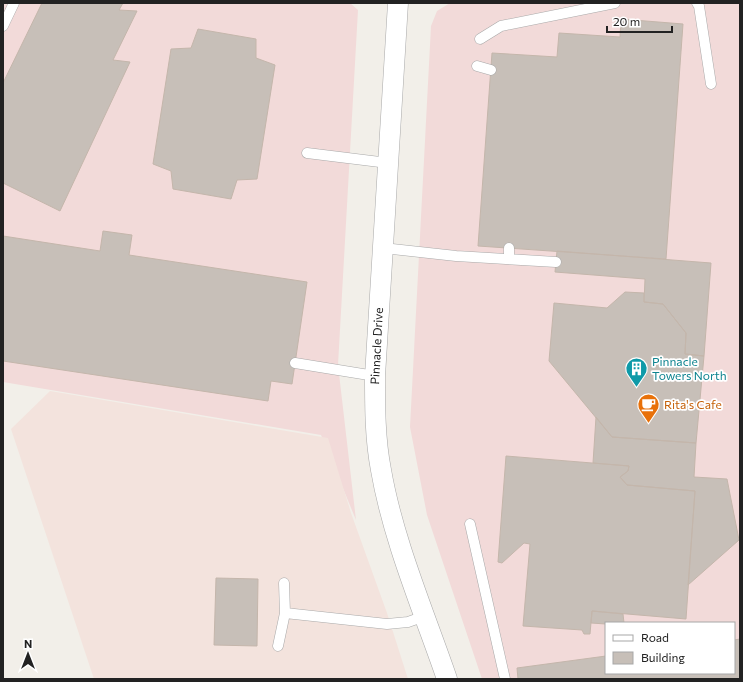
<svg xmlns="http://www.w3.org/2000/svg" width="743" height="682" font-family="Commissioner,sans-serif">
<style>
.commercial{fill:#f2dad9;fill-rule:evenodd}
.military{fill:#f3e3dd}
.building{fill:#c7bfb8;stroke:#c4b6ab}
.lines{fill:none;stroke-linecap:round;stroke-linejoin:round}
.service-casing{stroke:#a9a9a9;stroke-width:11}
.minor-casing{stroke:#a9a9a9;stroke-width:21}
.service{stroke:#fff;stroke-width:10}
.minor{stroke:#fff;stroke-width:20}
.labels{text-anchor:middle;stroke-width:3.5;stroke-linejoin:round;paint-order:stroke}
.street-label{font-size:12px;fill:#222;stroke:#fff}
.culture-label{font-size:12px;fill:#0d838f;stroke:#fff;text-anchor:start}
.food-label{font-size:12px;fill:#c56008;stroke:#fff;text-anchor:start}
</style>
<rect width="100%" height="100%" fill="#f2efe9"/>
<path class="commercial" d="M3,3H350L358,10L338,365L356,520L321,435L3,382Z
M450,3H740V679H482L427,515L410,427L431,26L437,11ZM606,623H734V673H606Z"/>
<path class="military" d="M50,391L328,438L351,513L387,613L408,679H94L11,429Z"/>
<path class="building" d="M42,3H123L119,10L137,11L113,60L130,62L60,211L3,183V83Z
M621,19L683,24L666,259L478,246L492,53L557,57L559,33L620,37Z
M198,29L256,39V58L275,65L257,179L237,180L231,199L173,189L171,171L153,164L171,49L191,48Z
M103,231L132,235L129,255L307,282L292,384L271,381L268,401L3,361V236L100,251Z
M557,251L711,263L704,356L685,354L686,333L663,304L644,302L645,279L555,272Z
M625,292L644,293V302L663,304L686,333L685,354L704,356L696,443L612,437L549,361L554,303L607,308Z
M596,417L612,437L696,443L694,477L727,479L739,540L688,585L695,491L627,485L620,477L628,471L629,466L593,463Z
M506,456L629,466L628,471L620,477L627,485L695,491L686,619L592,611L590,634H584L582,630L523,626L530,544L524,543L502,563L498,562Z
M216,578L258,579L257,646L214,645Z
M592,611L623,614L624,623L606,624L591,623Z
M740,639V679H518L517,668L606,656V673H734V640Z"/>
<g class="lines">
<defs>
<path id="service" d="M697,3L699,6L711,84
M3,26L14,3
M480,39L501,26L615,3
M477,66L491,70
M307,153L388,163
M383,248L456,256L556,262
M509,248V259
M295,363L375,376
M470,524L505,679
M285,613L387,624L408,622L425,616
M278,646L285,613L284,583"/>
<path id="minor" d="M398,3L375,376C375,408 375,439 381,470C393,540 424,612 447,679"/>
</defs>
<use href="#service" class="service-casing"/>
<use href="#minor" class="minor-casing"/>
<use href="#service" class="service"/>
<use href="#minor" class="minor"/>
</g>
<defs>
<symbol id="building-pin" viewBox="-11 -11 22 30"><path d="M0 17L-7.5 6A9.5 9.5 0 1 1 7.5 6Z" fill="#0f9aa8" stroke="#fff"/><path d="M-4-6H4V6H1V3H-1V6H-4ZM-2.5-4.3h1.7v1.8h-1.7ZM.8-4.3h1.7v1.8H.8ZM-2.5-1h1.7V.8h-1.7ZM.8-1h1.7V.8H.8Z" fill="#fff"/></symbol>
<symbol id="cafe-pin" viewBox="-11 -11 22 30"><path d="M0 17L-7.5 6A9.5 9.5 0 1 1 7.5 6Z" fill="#e8710a" stroke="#fff"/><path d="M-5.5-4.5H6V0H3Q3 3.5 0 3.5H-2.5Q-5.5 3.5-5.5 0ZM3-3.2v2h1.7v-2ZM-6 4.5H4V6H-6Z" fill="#fff"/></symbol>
</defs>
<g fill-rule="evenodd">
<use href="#building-pin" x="624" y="356" width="25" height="34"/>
<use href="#cafe-pin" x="636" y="392" width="25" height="34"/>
</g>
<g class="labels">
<g class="street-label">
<text transform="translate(377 346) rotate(-87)" y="4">Pinnacle Drive</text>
</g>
<g class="culture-label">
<text x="652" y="366">Pinnacle<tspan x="652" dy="14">Towers North</tspan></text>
</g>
<g class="food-label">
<text x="664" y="409">Rita's Cafe</text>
</g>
</g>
<rect width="743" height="682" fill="none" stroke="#222222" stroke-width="8"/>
<rect x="605" y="622" width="130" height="52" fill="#ffffff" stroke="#a7a7a7"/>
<rect x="613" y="635" width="20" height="6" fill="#ffffff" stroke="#a7a7a7"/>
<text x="641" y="642" font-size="12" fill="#222222">Road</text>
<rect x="613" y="652" width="20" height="12" fill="#c7bfb8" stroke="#a7a7a7"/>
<text x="641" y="662" font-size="12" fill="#222222">Building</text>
<g transform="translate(28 654)" stroke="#ffffff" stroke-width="3" paint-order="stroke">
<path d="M0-3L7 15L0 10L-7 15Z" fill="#222222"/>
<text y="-6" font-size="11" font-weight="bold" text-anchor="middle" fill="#222222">N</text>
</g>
<path d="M607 26v6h65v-6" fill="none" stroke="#222222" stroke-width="2"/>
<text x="613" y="26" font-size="12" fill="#222222" stroke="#ffffff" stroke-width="3" paint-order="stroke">20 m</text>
</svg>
